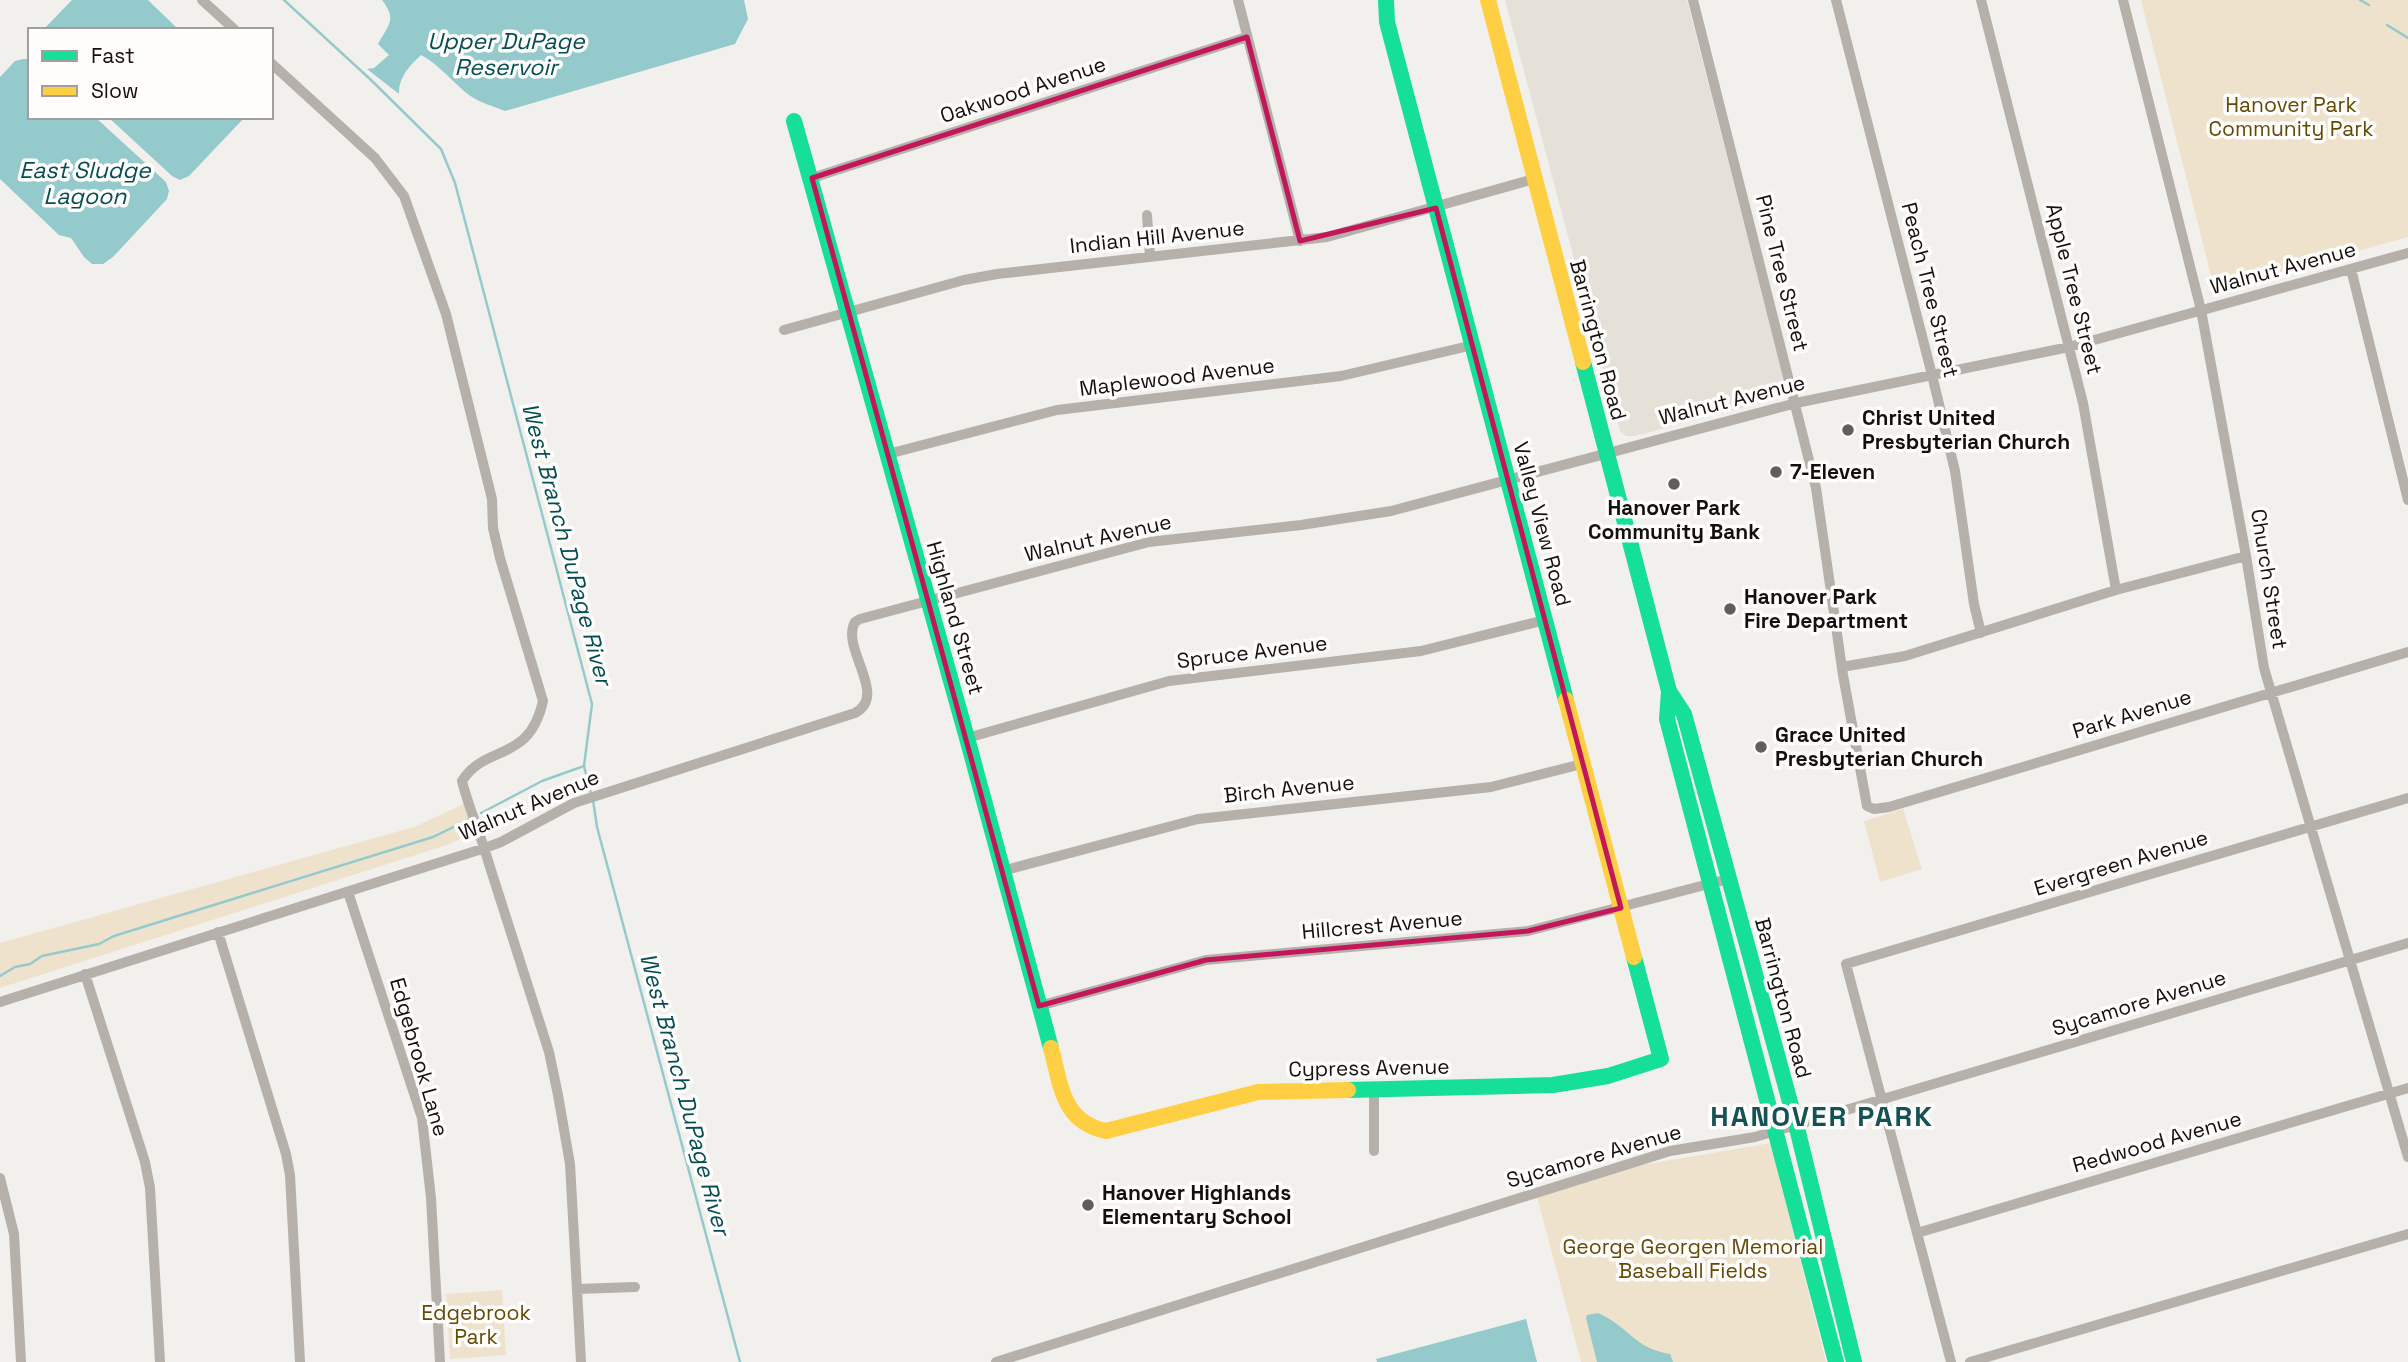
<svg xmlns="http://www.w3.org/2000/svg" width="2408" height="1362" font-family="'Space Grotesk',sans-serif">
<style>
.built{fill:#e5e0d8}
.green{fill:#efe2cc}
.water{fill:#95cacd}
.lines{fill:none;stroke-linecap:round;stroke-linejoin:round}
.stream{stroke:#95cacd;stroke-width:2.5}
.street{stroke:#b5b0aa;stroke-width:10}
.fast{stroke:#16e098;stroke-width:16}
.slow{stroke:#ffcf43;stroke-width:16}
.marked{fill:none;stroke:#c2185b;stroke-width:5;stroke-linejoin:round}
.poi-dot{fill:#605e5b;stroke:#fffefd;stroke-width:2.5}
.labels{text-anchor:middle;stroke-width:7;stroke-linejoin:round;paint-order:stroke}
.street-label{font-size:21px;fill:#11100d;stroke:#fffefd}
.park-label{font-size:21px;fill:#654804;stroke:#fffefd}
.poi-label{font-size:21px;font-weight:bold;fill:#11100d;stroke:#fffefd;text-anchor:start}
.water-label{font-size:23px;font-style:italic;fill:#044d52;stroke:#fffefd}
.district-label{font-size:28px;font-weight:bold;letter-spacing:2px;fill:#155256;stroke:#fffefd}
</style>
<rect width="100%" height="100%" fill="#f2f0ec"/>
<path class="built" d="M1505,0H1687L1785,385V392L1779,398L1635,436H1626L1620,431Z"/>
<path class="green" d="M2141,0H2408V237L2215,291Z
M464,804L474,827C469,838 457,840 447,845L0,988V943L414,827Z
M1903,809L1922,869L1880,882L1864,821Z
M1771,1143L1826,1362H1581L1537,1197L1641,1165Z
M502,1290L506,1355L450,1359L446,1294Z"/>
<path class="water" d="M72,0H148L179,30H43Z
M382,0H744L748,19L735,44L505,111C493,106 480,103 469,95C453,83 440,65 421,55C410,65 398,78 399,94L367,69L374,68L389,55L378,44C389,24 397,20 382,0Z
M23,59H30V117H95L166,182L169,191L167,199L113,257L103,264H92L84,257L71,238L59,235L0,179V77L15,61Z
M108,117H245L189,176L180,180L172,176Z
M1598,1313C1630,1327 1633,1348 1670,1354L1673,1362H1597L1586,1318L1587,1315Z
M1526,1319L1537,1362H1377L1376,1359Z"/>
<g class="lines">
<path class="stream" d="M284,0L370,79L441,149L455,183L592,704L584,766L591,794
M2360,0L2369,5
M2387,25L2408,38
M593,800L597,827L740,1362
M481,813L542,781L584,766
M0,976L15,967L30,964L42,956L99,944L114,936L433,837L470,819"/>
<path class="street" d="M202,0L235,30
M1238,0L1300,241
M1693,0L1816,488L1843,675L1867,806L1874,809L1889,807L2408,652
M1836,0L1932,375L1955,471L1974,604L1981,633
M1981,0L2083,403L2116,590
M2123,0L2201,310L2246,556L2264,668L2408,1157
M271,63L375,158L404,196L446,314L492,499L493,528L500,558L543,701C529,764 486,743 462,781C469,809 481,835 489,864L549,1052L558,1095L570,1164L581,1362
M812,178L1247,37
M1147,215L1150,256
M2351,269L2408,500
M784,330L964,280L997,274L1327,237L1534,179
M888,454L1057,410L1341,376L1473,345
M1842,667L1905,656L2116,590L2246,556
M967,738L1169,681L1421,651L1545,620
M1002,871L1198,819L1491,787L1582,764
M348,892L422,1118L431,1198L440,1362
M218,932L286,1154L290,1175L300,1362
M85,974L145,1162L150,1188L160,1362
M0,1002L485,848L501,842L574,803L855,713C889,695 840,648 855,622L860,619L1149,542L1301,525L1391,511L1796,403L2069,347L2408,253
M1039,1006L1206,960L1528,931L1728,879
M1374,1088V1151
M0,1178L14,1234L21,1362
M1917,1233L2408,1088
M577,1289L635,1287
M996,1362L1670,1151L1755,1137L2408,943
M1951,1362L1846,964L2408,798
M1970,1362L2408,1234"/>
<path class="fast" d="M1386,0L1387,22L1566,700
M794,121L967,738L1051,1048
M1583,362L1669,691L1684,714L1796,1124L1854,1362
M1669,691L1667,719L1836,1362
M1348,1090L1553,1085L1608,1076L1661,1059L1634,957"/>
<path class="slow" d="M1488,0L1583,362
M1566,700L1634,957
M1051,1048C1061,1085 1062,1122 1106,1131L1258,1092L1348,1090"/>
</g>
<path class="marked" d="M1247,37L1300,241L1436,208L1621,908L1528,931L1206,960L1039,1006L812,178Z"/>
<g class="poi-dot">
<circle cx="1848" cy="430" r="7"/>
<circle cx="1776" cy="472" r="7"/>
<circle cx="1674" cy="484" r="7"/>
<circle cx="1730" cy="609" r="7"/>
<circle cx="1761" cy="747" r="7"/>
<circle cx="1088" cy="1205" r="7"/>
</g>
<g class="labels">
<g class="street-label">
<text transform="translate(1023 90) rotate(-18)" y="7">Oakwood Avenue</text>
<text transform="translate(1157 237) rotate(-6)" y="7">Indian Hill Avenue</text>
<text transform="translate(2283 268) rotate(-15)" y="7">Walnut Avenue</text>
<text transform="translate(1782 273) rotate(76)" y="7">Pine Tree Street</text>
<text transform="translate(2074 289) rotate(76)" y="7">Apple Tree Street</text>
<text transform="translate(1930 290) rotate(76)" y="7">Peach Tree Street</text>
<text transform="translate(1598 340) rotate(75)" y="7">Barrington Road</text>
<text transform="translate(1177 377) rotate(-7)" y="7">Maplewood Avenue</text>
<text transform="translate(1732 400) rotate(-14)" y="7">Walnut Avenue</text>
<text transform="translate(1542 524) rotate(75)" y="7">Valley View Road</text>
<text transform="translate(1098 538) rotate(-13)" y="7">Walnut Avenue</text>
<text transform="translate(2269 579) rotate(81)" y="7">Church Street</text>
<text transform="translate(955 618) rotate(74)" y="7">Highland Street</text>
<text transform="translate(1252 652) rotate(-7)" y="7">Spruce Avenue</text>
<text transform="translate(2132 714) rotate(-17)" y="7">Park Avenue</text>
<text transform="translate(1289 789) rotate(-6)" y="7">Birch Avenue</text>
<text transform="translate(529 805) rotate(-23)" y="7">Walnut Avenue</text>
<text transform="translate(2121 863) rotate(-17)" y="7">Evergreen Avenue</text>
<text transform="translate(1382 925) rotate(-5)" y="7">Hillcrest Avenue</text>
<text transform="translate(1783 998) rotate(75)" y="7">Barrington Road</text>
<text transform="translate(2139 1003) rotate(-17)" y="7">Sycamore Avenue</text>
<text transform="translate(419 1057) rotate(74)" y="7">Edgebrook Lane</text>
<text transform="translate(1369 1068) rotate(-1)" y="7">Cypress Avenue</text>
<text transform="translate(2157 1142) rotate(-16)" y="7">Redwood Avenue</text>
<text transform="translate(1594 1156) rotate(-16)" y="7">Sycamore Avenue</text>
</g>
<g class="park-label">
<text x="2291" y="112">Hanover Park<tspan x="2291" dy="24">Community Park</tspan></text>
<text x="1693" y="1254">George Georgen Memorial<tspan x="1693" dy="24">Baseball Fields</tspan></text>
<text x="476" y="1320">Edgebrook<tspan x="476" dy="24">Park</tspan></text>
</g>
<g class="poi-label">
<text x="1862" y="425">Christ United<tspan x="1862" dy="24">Presbyterian Church</tspan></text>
<text x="1790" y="479">7-Eleven</text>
<text x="1674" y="515" text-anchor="middle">Hanover Park<tspan x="1674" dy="24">Community Bank</tspan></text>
<text x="1744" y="604">Hanover Park<tspan x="1744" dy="24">Fire Department</tspan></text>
<text x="1775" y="742">Grace United<tspan x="1775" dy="24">Presbyterian Church</tspan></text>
<text x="1102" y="1200">Hanover Highlands<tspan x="1102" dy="24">Elementary School</tspan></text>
</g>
<g class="water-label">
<text x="506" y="49">Upper DuPage<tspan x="506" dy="26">Reservoir</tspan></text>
<text x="85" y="178">East Sludge<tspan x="85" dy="26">Lagoon</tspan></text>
<text transform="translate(567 544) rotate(75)" y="8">West Branch DuPage River</text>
<text transform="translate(685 1094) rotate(75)" y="8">West Branch DuPage River</text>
</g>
<g class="district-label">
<text x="1822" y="1126">HANOVER PARK</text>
</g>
</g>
<rect x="28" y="28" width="245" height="91" fill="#fffefd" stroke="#a09f9d" stroke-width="2"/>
<rect x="42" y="51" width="35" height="10" fill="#16e098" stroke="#a09f9d" stroke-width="2"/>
<text x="91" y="63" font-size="21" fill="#11100d">Fast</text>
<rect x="42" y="86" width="35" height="10" fill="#ffcf43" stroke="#a09f9d" stroke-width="2"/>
<text x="91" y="98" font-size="21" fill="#11100d">Slow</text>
</svg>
